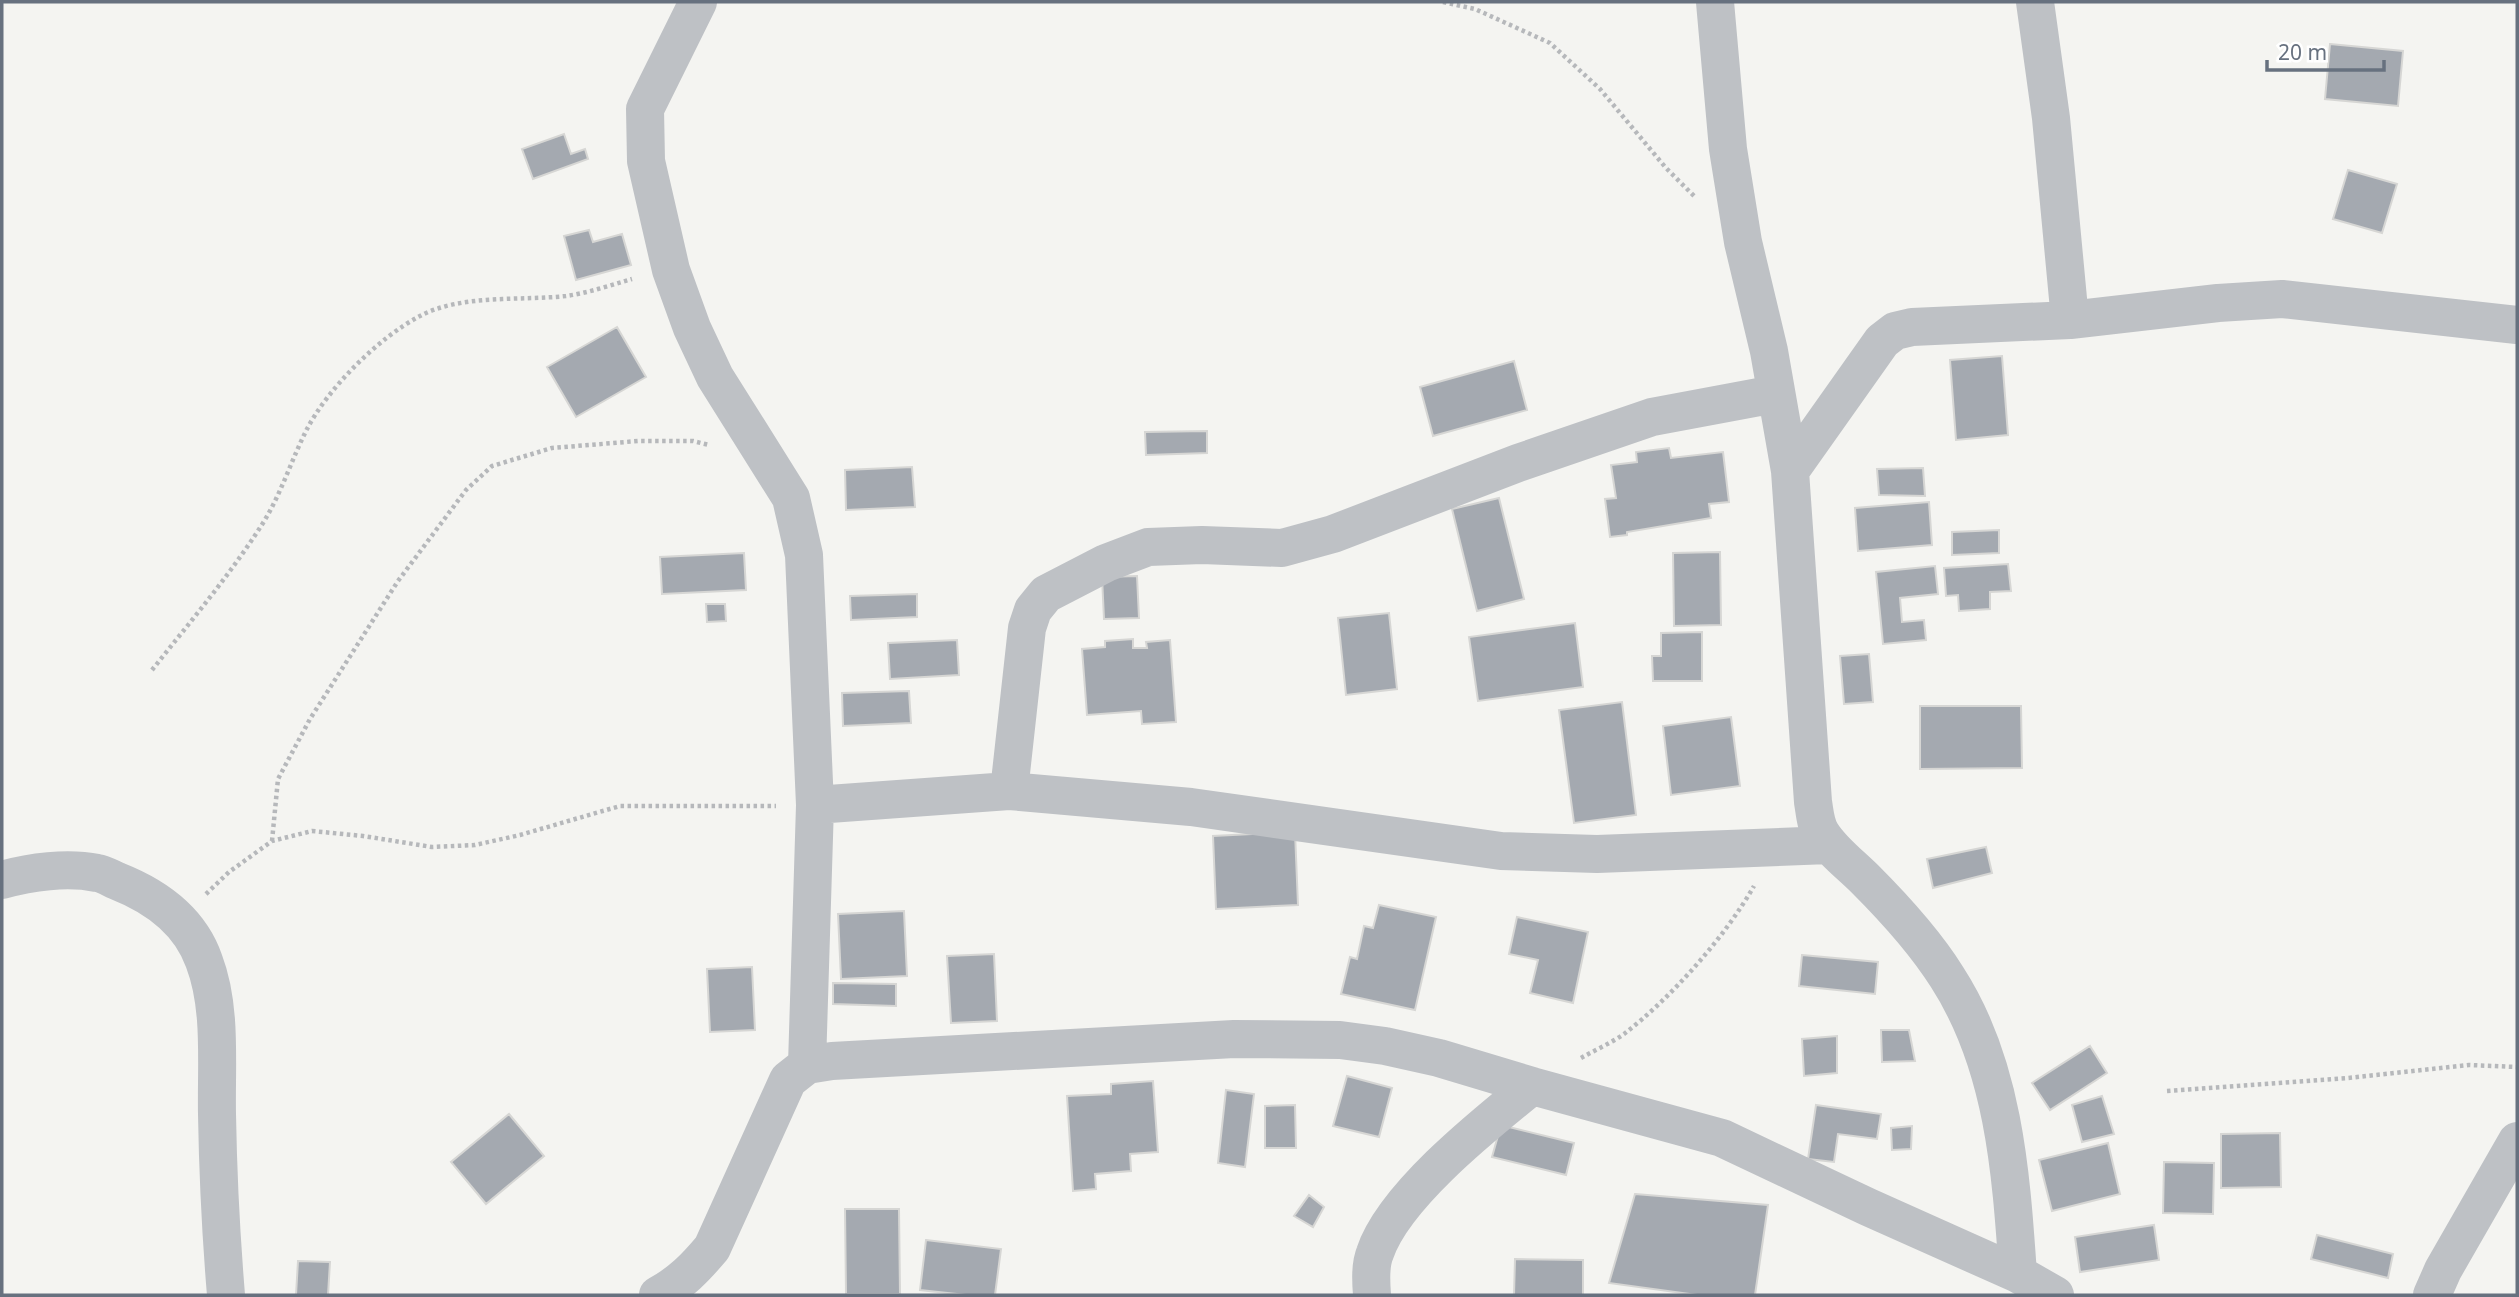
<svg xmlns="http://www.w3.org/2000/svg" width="2519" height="1297" font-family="'Noto Sans',sans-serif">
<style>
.building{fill:#a4a9b0;stroke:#d6d6d4;stroke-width:2}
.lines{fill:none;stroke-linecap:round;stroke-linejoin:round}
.path{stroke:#b6b8bb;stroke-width:4.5;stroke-dasharray:3.5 3.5;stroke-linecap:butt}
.minor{stroke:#bec1c5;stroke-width:38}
</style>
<rect width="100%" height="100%" fill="#f4f4f1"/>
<path class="building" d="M2330,44L2403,51L2398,106L2325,99Z
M564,134L571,154L585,149L588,159L533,179L522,149Z
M2348,170L2397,184L2382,233L2333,219Z
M589,230L593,242L622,234L631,265L576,280L564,236Z
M617,327L646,377L576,417L547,367Z
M2002,356L2008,435L1956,440L1950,360Z
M1514,361L1527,410L1433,436L1420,387Z
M1207,431V453L1146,455L1145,432Z
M1669,448L1671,458L1723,452L1729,502L1709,504L1711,518L1627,532V535L1610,537L1605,499L1616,498L1611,465L1637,462L1636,452Z
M912,467L915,507L846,510L845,470Z
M1923,468L1925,496L1879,495L1877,469Z
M1499,498L1524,599L1477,611L1452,509Z
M1929,502L1932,545L1858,551L1855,508Z
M1999,530V553L1952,555V532Z
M1720,552L1721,625L1674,626L1673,553Z
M744,553L746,590L662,594L660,557Z
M2008,564L2011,591L1990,592V609L1959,611L1958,595L1946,596L1944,568Z
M1935,566L1938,594L1900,598L1902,622L1924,620L1926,640L1883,644L1876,572Z
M1137,576L1139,618L1104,619L1102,577Z
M917,594V617L851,620L850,596Z
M706,604H725L726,621L707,622Z
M1389,613L1397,689L1346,695L1338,618Z
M1575,623L1583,687L1478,701L1469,637Z
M1702,632V681H1653L1652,656H1661V633Z
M1133,639V648H1147L1146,642L1170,640L1176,722L1142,724L1141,711L1087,715L1082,649L1105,647V641Z
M957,640L959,675L890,679L888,643Z
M1869,654L1873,702L1844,704L1840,656Z
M909,691L911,723L843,726L842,693Z
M1622,702L1636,815L1574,823L1559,710Z
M1920,706H2021L2022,768L1920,769Z
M1731,717L1740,786L1671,795L1663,726Z
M1295,832L1298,905L1216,909L1213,836Z
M1986,847L1992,873L1933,888L1927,859Z
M1379,905L1436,917L1415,1010L1341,994L1350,957L1357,959L1364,926L1373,928Z
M904,911L907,976L841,979L838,914Z
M1517,917L1588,932L1573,1003L1530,993L1538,960L1509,954Z
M994,954L997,1021L951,1023L947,956Z
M1802,955L1878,962L1875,994L1799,986Z
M752,967L755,1030L710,1032L707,969Z
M833,983L896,984V1006L833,1004Z
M1881,1030H1909L1915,1061L1882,1062Z
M1837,1036V1073L1804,1076L1802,1039Z
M2090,1046L2107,1073L2050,1110L2032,1083Z
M1347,1076L1392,1088L1379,1137L1333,1126Z
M1153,1081L1158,1152L1130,1154L1131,1171L1095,1174L1096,1189L1073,1191L1067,1096L1111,1094V1084Z
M1226,1090L1254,1094L1245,1167L1218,1163Z
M2102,1096L2114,1134L2082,1142L2072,1105Z
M1295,1105L1296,1148H1265V1106Z
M1816,1105L1881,1114L1877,1139L1838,1134L1834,1162L1808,1159Z
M509,1114L544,1156L486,1204L451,1162Z
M1501,1125L1574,1143L1566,1175L1492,1157Z
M1912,1126L1911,1149L1892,1150L1891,1128Z
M2280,1133L2281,1187L2221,1188V1134Z
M2108,1143L2120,1194L2052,1211L2039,1160Z
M2164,1162L2214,1163L2213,1214L2163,1213Z
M1635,1194L1768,1205L1755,1295H1697L1609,1283Z
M1309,1195L1324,1207L1313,1227L1294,1216Z
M845,1209H899L900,1294H846Z
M2154,1225L2159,1260L2080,1272L2075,1237Z
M2317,1235L2393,1254L2388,1278L2311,1259Z
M926,1240L1001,1249L995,1295H966L920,1290Z
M1515,1259L1583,1260V1295H1514Z
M298,1261L330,1262L328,1295H296Z"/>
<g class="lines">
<path class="path" d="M1443,2L1475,9L1550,43L1600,89L1666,168L1694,196
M152,670C190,622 230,575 263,523C281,494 291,461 306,431C327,389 378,338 420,316C461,294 520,301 566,296C588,293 611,285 632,279
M272,841L278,779L310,719L398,581L466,490L492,466L552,448L638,441H693L709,445
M206,894L229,872L272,841L312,831L363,836L432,847L475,845L520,835L620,806H776
M1581,1058C1595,1050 1611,1043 1624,1034C1671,998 1725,937 1754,886
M2167,1091L2348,1078L2469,1065L2517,1067"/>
<path class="minor" d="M698,2L645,109L646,161L671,270L692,328L715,377L791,498L804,555L815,805L807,1065
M1715,2L1728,149L1743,242L1769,351L1790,471L1813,802C1815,813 1815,823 1821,833C1832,851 1850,864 1865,879C1894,908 1925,942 1947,977C2004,1065 2011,1173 2018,1274
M2035,2L2051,118L2070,320
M1790,471L1882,341L1895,331L1912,327L2070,320L2218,303L2282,299L2517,325
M1009,791L1027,628L1033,610L1046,594L1106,563L1148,547L1202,545L1282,548L1333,534L1518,463L1652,417L1775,394
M815,805L1009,791L1191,807L1501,851L1597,854L1829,845
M2,880C30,872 67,867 97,873C104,874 110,878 117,881C155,896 190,921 204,961C222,1008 216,1065 217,1114C218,1175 221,1235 226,1295
M658,1295C681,1283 696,1267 712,1248L788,1080L807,1065L832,1061L1234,1039L1340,1040L1385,1046L1439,1058L1532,1086L1722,1138L1868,1207L2018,1274L2055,1295
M1372,1295C1371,1282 1370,1265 1375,1253C1394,1196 1485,1124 1532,1086
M2432,1295L2443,1270L2517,1141"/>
</g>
<rect width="2519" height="1297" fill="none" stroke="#67717f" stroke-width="7"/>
<path d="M2267 60v10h117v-10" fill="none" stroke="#67717f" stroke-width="3.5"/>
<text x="2278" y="60" font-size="21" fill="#67717f" stroke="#ffffff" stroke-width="5" paint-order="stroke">20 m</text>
</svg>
